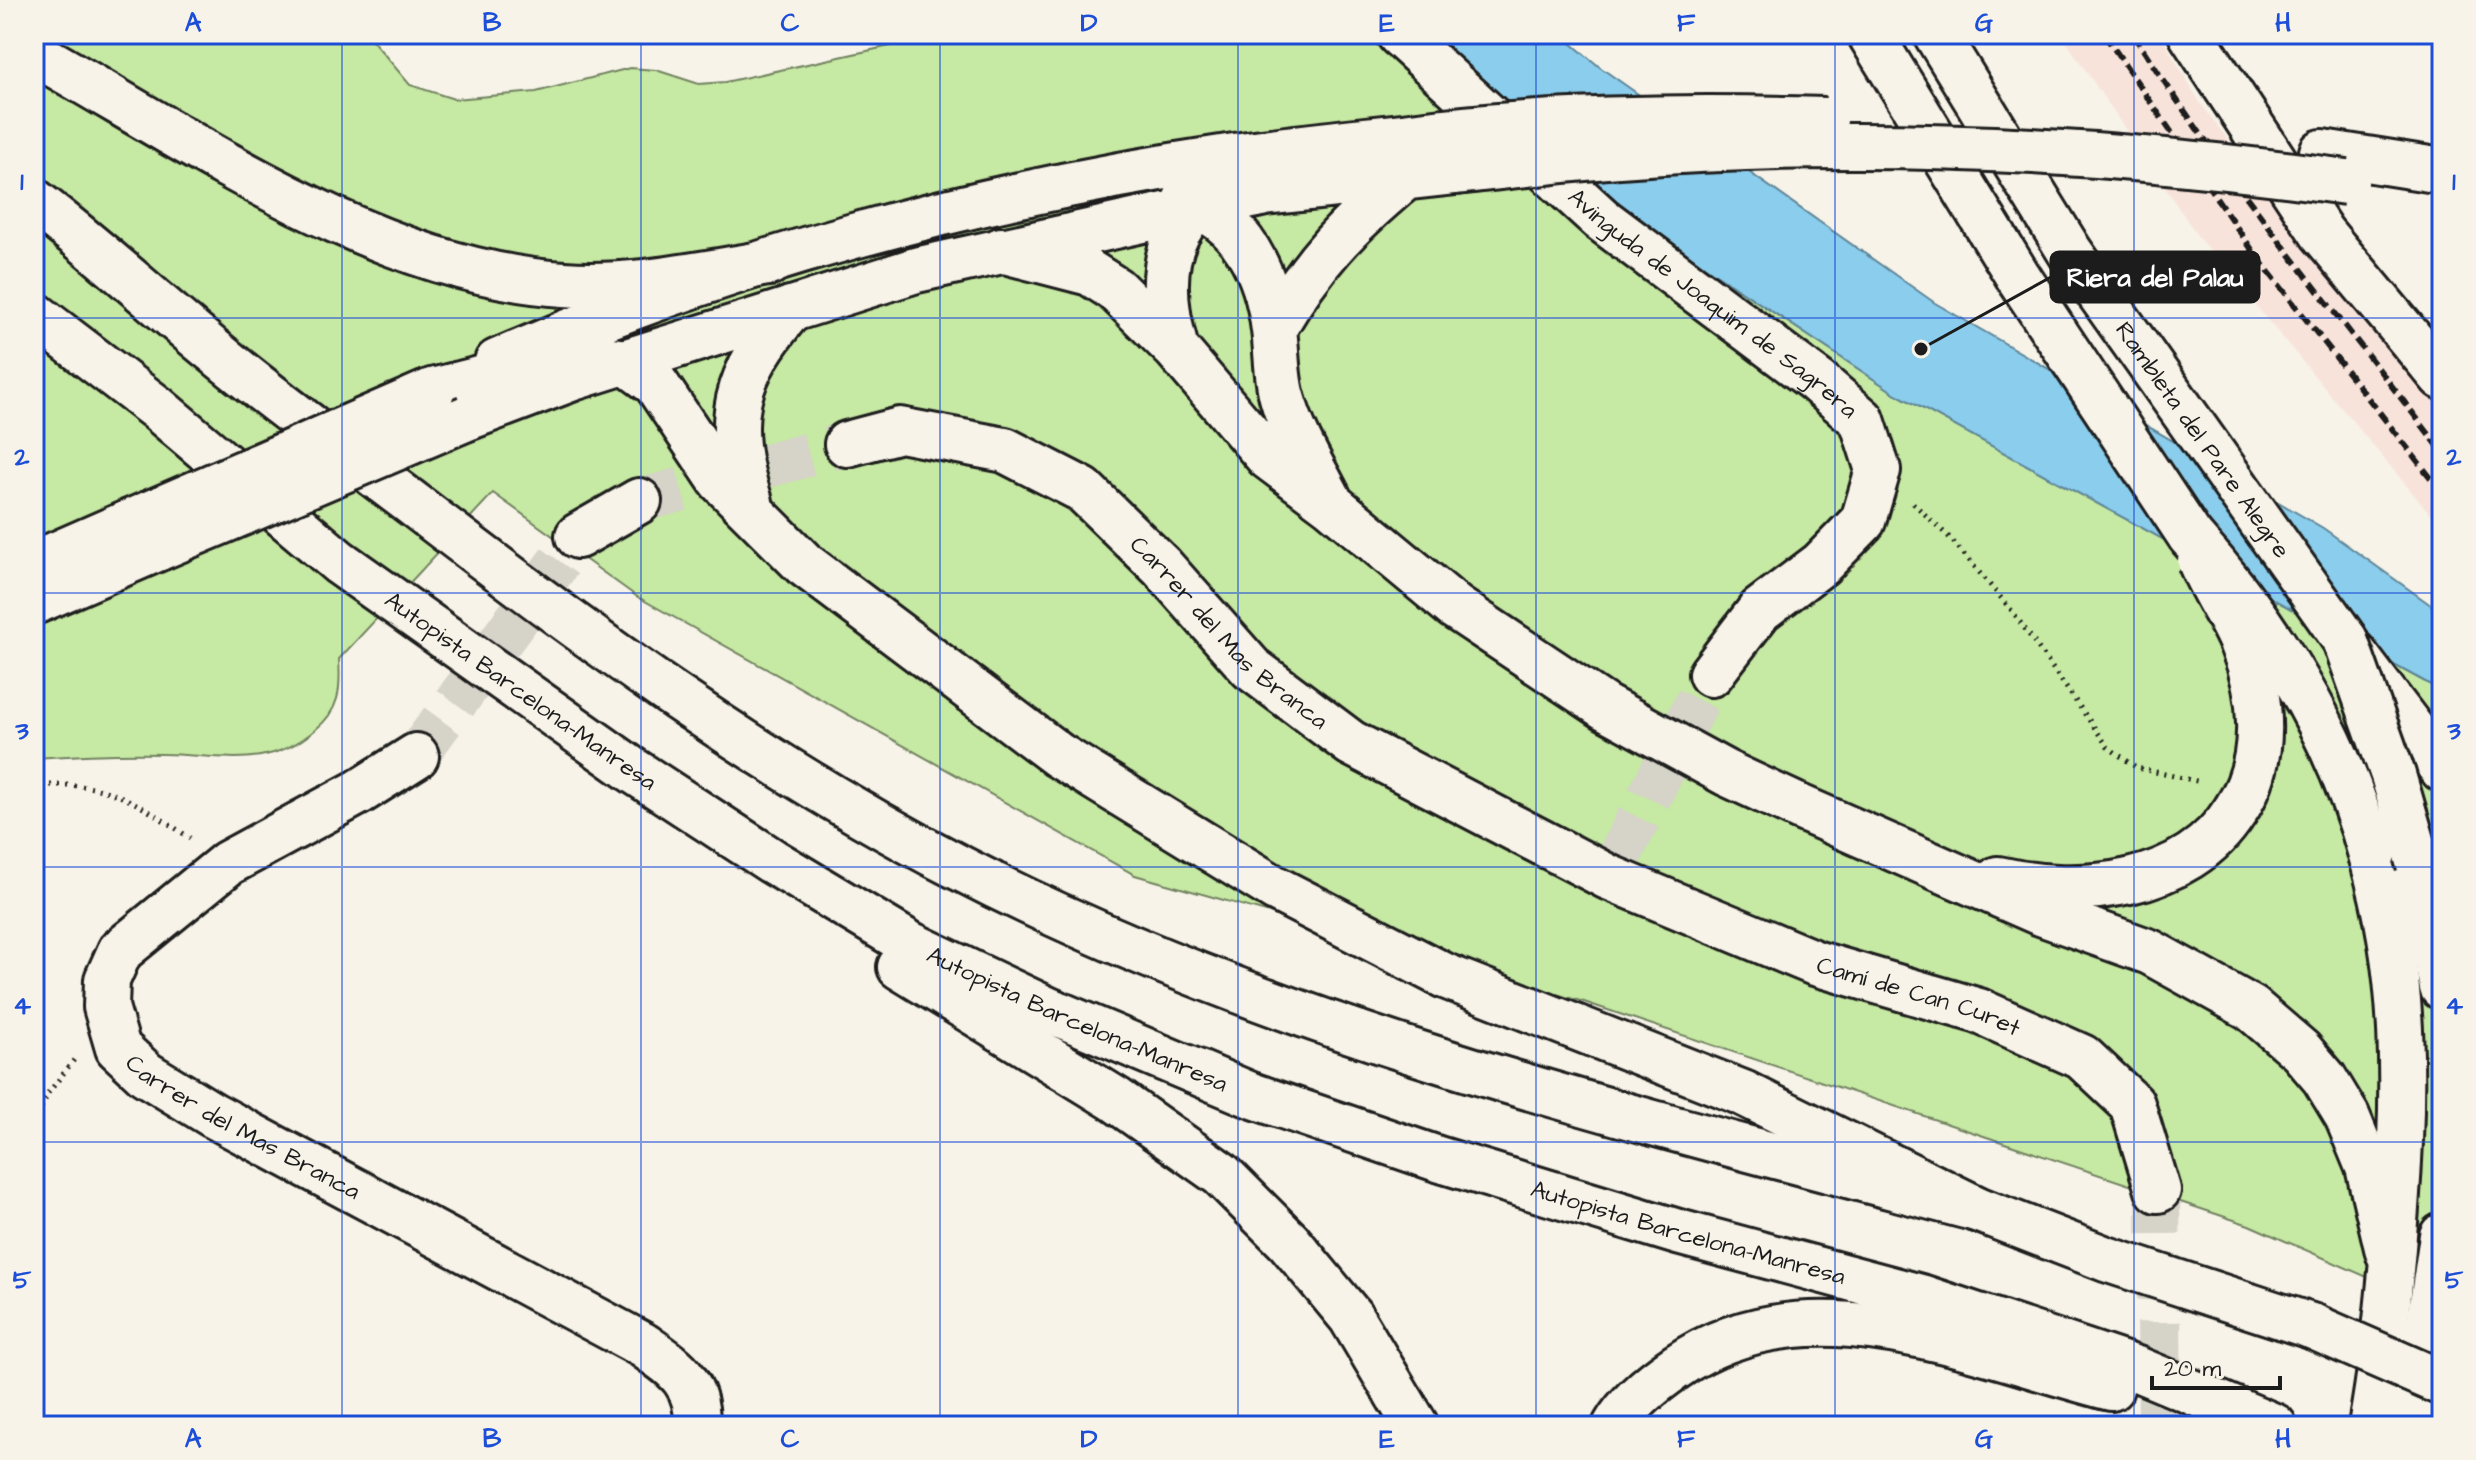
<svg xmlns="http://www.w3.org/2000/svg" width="2476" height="1460" font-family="'Architects Daughter',sans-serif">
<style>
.built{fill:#f8e3da}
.green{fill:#c6e9a3;stroke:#718260;stroke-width:2}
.water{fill:#8bcdec;stroke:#5f8699;stroke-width:2}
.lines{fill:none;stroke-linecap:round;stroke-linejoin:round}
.street-tunnel{stroke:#d6d3c9;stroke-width:44;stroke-dasharray:44 22;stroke-linecap:butt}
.street-casing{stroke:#1c1c1c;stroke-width:50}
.secondary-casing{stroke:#1c1c1c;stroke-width:50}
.primary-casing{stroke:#1c1c1c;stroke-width:50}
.highway-casing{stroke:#1c1c1c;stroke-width:50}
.path{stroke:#1c1c1c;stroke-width:5;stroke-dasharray:2 6;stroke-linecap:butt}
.street{stroke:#f7f3e8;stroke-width:44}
.secondary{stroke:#f7f3e8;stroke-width:44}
.primary{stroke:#f7f3e8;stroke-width:44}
.highway{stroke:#f7f3e8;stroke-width:44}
.rail{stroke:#1c1c1c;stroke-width:6;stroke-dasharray:12 6;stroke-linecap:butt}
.primary-bridge-casing{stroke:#1c1c1c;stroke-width:50;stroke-linecap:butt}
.highway-bridge-casing{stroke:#1c1c1c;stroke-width:50;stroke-linecap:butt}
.primary-bridge{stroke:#f7f3e8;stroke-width:44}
.highway-bridge{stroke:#f7f3e8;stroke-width:44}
.grid{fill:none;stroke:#1d4ed8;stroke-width:2;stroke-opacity:0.55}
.labels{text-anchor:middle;stroke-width:6;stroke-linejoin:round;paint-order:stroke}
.street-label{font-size:24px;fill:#1c1c1c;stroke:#f7f3e8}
.leader{fill:none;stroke:#1c1c1c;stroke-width:3}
.callout-dot{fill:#1c1c1c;stroke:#f7f3e8;stroke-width:3}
.callout{fill:#1c1c1c;stroke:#1c1c1c;stroke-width:3}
.callout-label{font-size:26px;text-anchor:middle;font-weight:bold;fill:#fff}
.neatline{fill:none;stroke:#1d4ed8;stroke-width:3}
.grid-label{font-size:26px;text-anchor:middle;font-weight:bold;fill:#1d4ed8}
</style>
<rect width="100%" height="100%" fill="#f7f3e8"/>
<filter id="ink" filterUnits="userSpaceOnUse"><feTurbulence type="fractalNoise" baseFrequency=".0125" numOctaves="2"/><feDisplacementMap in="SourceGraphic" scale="16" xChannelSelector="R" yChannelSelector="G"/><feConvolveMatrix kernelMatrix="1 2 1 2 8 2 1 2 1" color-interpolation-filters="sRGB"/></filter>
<g filter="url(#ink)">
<path class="built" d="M2061,34H2160L2199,101L2282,212L2442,399V528L2199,238Z"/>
<path class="green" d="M34,34H367L410,85L454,99L536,92L630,68L656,70L699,84L725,82L890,46L925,34H1432L1648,229L1896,394L2442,691V1310L2249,1225L1584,1002L1135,875L636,596L493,493L339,659C341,689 340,710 315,730C267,771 221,755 163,754C121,753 76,755 34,758Z"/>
<path class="water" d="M1432,34H1560L1601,68L1935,303L2323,528L2442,613V691L1896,394L1648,229Z"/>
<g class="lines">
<path class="street-tunnel" d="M639,501L847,444
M416,756L578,536
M1619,857L1711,674
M2158,1190L2160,1426"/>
<defs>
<g id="street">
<path id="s1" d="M1399,34L1601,219L1817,381L1862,420L1878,470L1863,521L1821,564L1760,610L1711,674"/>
<path d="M2191,34L2322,233L2442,377"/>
<path id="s2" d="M847,444L900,430L1005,450L1083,490L1162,567L1251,668L1351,743L1608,877L1815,963L1979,1011L2082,1057L2132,1104L2158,1190"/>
<path d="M578,536L639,501"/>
<path id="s3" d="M416,756L359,792L228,863L120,951L107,980L106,1007L118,1048L146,1074L213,1115L643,1345C676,1368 698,1381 697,1426"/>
</g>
<g id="secondary">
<path d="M1870,34L2019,278L2190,536"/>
<path id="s4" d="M1936,34L2070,252L2345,640"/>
</g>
<path id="primary" d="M2322,152L2442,171
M1185,201C1242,219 1267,273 1274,330C1277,352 1276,376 1282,397C1292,433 1312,466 1329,499
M1001,250L1090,273L1115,289L1176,349L1268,457L1331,504L1455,607L1605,707L1726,773L1799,807L2041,913L2150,952L2251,1008L2301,1051L2324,1078L2347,1116L2368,1167L2388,1252
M1274,328C1314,260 1346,227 1406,177
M1176,349C1161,297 1156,233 1209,199
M497,362C727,261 979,194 1228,157C1299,146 1372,140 1444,131
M467,418L573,378L916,270L1265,193L1456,172
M34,564L130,522
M34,602L159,548
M1998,879C2079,898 2187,888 2235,811"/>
<g id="highway">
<path d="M34,53C194,143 377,272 564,284C633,289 702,273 769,263"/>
<path d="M34,201C96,248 153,301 214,351C279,405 349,455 417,507C588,638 762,766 954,865C1274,1031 1631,1118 1977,1209"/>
<path id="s5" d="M34,314L157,408L339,562L631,769L772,861L910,944L1049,1010L1251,1095L1438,1159L1678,1232L1924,1298L2137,1369L2274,1426"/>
<path d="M432,391L576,355L626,362L656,384L721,481L804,564L1058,755L1276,889L1445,976L1743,1093L1977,1209L2106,1259L2314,1327"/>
<path d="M750,502C723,418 734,376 791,309"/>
<path d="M2354,653L2442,769"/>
<path d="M2419,865L2442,987"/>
<path d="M900,967L1115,1099L1221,1174L1289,1242L1351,1317L1416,1426"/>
<path d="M1615,1426C1629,1402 1654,1382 1676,1367C1807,1275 1974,1353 2111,1388"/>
<path d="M2371,1426C2384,1354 2391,1281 2396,1208C2405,1090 2406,973 2372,858"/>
<path d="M2414,1426L2442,1236"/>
</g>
</defs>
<use href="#street" class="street-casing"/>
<use href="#secondary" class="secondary-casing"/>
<use href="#primary" class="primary-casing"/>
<use href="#highway" class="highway-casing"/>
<path class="path" d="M1913,503L1950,538L2013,612L2108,747L2137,768L2201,782
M34,786C106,780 132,799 190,838
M34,1122L49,1092L77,1056"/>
<use href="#street" class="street"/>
<use href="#secondary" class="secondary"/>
<use href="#primary" class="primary"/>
<use href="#highway" class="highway"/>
<path class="rail" d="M2104,34L2257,257L2442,492
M2133,34C2226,179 2337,314 2442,451"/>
<defs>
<path id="primary-bridge" d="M1444,131C1571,117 1697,116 1825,120
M1456,172C1510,166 1565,159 1619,155C1861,136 2106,148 2346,182
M130,522L432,391
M159,548L467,418
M2200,561C2212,590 2230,615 2242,644C2264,697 2268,762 2235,811"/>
<path id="highway-bridge" d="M2190,536C2274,630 2339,737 2372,858
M2345,640L2393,775L2419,865
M2314,1327L2442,1383"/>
</defs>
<use href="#primary-bridge" class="primary-bridge-casing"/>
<use href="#highway-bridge" class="highway-bridge-casing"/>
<use href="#primary-bridge" class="primary-bridge"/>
<use href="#highway-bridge" class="highway-bridge"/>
</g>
</g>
<path class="grid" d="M342,34V1426M641,34V1426M940,34V1426M1238,34V1426M1536,34V1426M1835,34V1426M2134,34V1426M34,318H2442M34,593H2442M34,867H2442M34,1142H2442"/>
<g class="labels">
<g class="street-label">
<text dy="8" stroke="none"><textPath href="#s1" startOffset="414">Avinguda de Joaquim de Sagrera</textPath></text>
<text dy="8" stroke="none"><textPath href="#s4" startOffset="486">Rambleta del Pare Alegre</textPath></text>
<text dy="8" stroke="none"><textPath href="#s2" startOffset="454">Carrer del Mas Branca</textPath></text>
<text dy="8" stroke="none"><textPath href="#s5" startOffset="616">Autopista Barcelona-Manresa</textPath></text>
<text dy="8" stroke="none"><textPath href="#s2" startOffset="1242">Camí de Can Curet</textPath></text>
<text dy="8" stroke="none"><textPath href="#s5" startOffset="1264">Autopista Barcelona-Manresa</textPath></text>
<text dy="8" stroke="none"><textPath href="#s3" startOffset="606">Carrer del Mas Branca</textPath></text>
<text dy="8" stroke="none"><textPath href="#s5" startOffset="1912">Autopista Barcelona-Manresa</textPath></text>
</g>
</g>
<path class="leader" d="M1921 349L2051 277"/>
<circle class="callout-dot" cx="1921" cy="349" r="8"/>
<rect class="callout" x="2051" y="252" width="208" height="50" rx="8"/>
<g class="callout-label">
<text x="2155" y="286">Riera del Palau</text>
</g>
<rect width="2476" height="1460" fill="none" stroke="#f7f3e8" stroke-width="88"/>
<path d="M2152 1376v12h128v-12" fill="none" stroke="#1c1c1c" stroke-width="4"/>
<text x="2164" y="1376" font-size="24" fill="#1c1c1c" stroke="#f7f3e8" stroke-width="6" paint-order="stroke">20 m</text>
<rect x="44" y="44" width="2388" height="1372" class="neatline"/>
<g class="grid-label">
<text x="193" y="31">A</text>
<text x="492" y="31">B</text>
<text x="790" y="31">C</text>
<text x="1089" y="31">D</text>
<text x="1387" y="31">E</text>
<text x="1686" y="31">F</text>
<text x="1984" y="31">G</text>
<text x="2283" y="31">H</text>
<text x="22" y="190">1</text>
<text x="2454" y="190">1</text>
<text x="22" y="465">2</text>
<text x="2454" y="465">2</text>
<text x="22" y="739">3</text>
<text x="2454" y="739">3</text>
<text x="22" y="1014">4</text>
<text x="2454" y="1014">4</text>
<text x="22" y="1288">5</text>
<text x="2454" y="1288">5</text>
<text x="193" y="1447">A</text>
<text x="492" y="1447">B</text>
<text x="790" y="1447">C</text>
<text x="1089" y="1447">D</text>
<text x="1387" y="1447">E</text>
<text x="1686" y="1447">F</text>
<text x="1984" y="1447">G</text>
<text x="2283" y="1447">H</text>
</g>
</svg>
